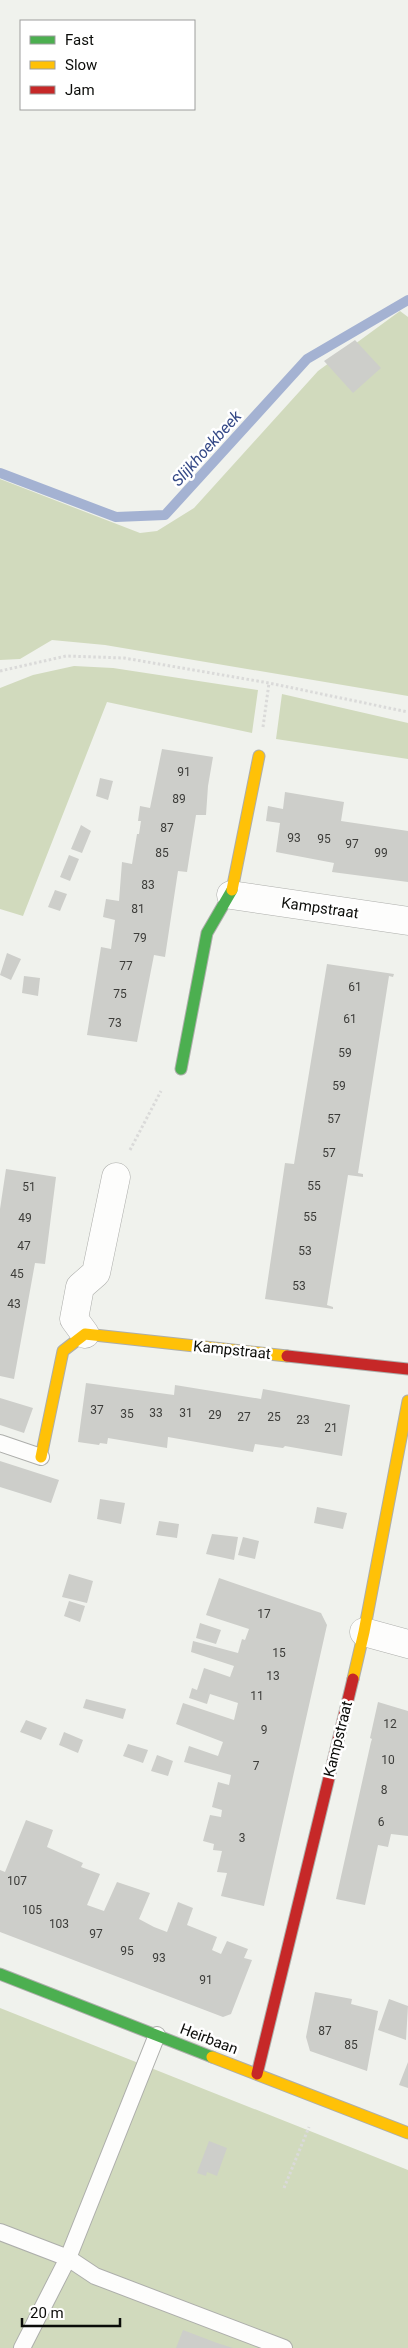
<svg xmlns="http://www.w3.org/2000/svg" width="408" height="2348" font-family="Roboto,sans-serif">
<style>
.green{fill:#d1dabd}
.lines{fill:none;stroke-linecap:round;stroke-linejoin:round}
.stream{stroke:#a4b2d2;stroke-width:10}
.building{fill:#cdceca}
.lane-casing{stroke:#adaeab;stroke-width:18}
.street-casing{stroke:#adaeab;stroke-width:29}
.fast-casing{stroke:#adaeab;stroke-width:13}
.slow-casing{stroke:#adaeab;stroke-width:13}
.jam-casing{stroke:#adaeab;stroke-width:13}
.path{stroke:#dadad9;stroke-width:3;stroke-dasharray:2.5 2.5;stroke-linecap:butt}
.lane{stroke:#fdfdfc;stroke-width:16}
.street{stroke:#fdfdfc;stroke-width:28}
.fast{stroke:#4caf50;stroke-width:11}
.slow{stroke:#ffc107;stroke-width:11}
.jam{stroke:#c62828;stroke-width:11}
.labels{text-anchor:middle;stroke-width:5;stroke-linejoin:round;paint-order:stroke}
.number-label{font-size:12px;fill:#3c3c39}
.street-label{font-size:15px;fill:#0b0c09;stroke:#fff}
.water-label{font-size:16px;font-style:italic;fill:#364a87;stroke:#fff}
</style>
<rect width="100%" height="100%" fill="#f0f2ed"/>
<path class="green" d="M400,311L408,317V696L105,645L52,640L20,659L0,660V479L140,533L157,531L194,508L318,371Z
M74,666L113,668L258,690L252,733L107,702L23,916L0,909V688L33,675Z
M282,694L408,723V759L276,739Z
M0,2008L408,2170V2348H0Z"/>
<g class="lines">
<path class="stream" d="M0,473L116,517L165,515L307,359L408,300"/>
</g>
<path class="building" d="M355,340L381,368L353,393L324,361Z
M162,749L213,757L208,786L206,815H196L187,872L178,871L165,957L154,955L137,1042L87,1035L101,947L111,949L115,920L103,917L106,899L119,901L122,862L132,864L137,834H139L141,821H138L140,806L150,808Z
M100,778L113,781L108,800L96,796Z
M285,792L344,802L341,821L408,831V882L332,872L334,863L276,852L280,823L266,821L268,806L283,809Z
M81,825L91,831L82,853L71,849Z
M69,855L79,859L70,881L60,877Z
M55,890L67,894L60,911L48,907Z
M7,953L21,959L11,980L0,975Z
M327,964L394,974L393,977L389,976L358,1173L363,1174V1177L348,1175L327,1305L333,1307V1309L265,1299L285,1163L294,1164Z
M24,976L40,978L38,996L22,993Z
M6,1169L56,1177L45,1264L35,1263L14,1379L0,1376V1209Z
M86,1383L174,1395L175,1385L261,1399L263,1389L350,1405L342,1456L285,1446L283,1448L255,1444L253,1452L168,1437L167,1448L108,1438L107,1444L100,1443L99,1445L78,1442Z
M0,1398L33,1408L24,1433L0,1425Z
M0,1461L59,1480L51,1503L0,1487Z
M100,1499L125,1503L121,1524L97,1519Z
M317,1507L347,1513L343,1529L314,1523Z
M159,1521L179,1524L177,1538L156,1535Z
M212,1534L238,1537L234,1560L206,1554Z
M243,1537L259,1541L255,1559L238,1555Z
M69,1574L93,1581L87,1603L62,1597Z
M219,1578L321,1613L327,1625L264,1906L221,1896L227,1873L217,1872L222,1851L213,1850L214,1844L203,1841L210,1815L221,1817L222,1810L212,1807L218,1782L229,1785L231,1775L184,1762L189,1746L218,1756L223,1742L176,1724L183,1703L234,1720L238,1703L210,1694L207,1704L189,1698L192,1688L197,1690L204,1668L230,1677L234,1666L191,1652L193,1641L238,1653L242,1639L245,1640L249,1629L206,1615Z
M69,1601L85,1606L80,1622L64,1616Z
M200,1623L221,1630L216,1644L196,1638Z
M86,1699L126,1709L123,1719L83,1708Z
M378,1702L408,1711V1836L391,1834L388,1847L378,1845L365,1905L336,1899L371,1742L372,1739L370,1738Z
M26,1720L47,1728L41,1740L20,1732Z
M64,1732L83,1740L78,1753L59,1745Z
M128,1744L148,1750L143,1763L123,1756Z
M157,1755L173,1761L168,1776L151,1771Z
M26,1820L53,1830L47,1847L83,1863L81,1867L100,1874L87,1905L104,1911L117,1882L150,1893L139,1919L154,1927L167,1932L178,1902L193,1908L187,1925L217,1937L212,1950L221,1954L227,1941L248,1949L244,1958L252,1960L231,2014L223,2017L0,1932V1870L5,1872Z
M315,1992L352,1999L351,2004L378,2011L367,2071L310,2051L306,2037Z
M389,1999L408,2006L406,2040L378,2030Z
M408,2062V2088L399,2085Z
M209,2141L227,2148L217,2176L207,2172L206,2176L197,2173Z
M183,2330L217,2343L233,2348H176Z"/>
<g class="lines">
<defs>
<path id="lane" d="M0,1443L41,1457
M0,2232L68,2258L95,2276L284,2348
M22,2348L68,2258L157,2035"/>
<path id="street" d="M231,895L408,921
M85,1334L74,1319L80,1287L96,1273L116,1177
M364,1632L408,1644"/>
<path id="fast" d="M181,1069L207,933L232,890
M0,1974L212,2057"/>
<path id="slow" d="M232,890L259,756
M41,1457L63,1351L85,1334L287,1356
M353,1679L364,1632L408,1401
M212,2057L408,2133"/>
<path id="jam" d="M287,1356L408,1369
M257,2074L353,1679"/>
</defs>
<use href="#lane" class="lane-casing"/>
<use href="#street" class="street-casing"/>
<use href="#fast" class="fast-casing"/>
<use href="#slow" class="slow-casing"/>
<use href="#jam" class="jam-casing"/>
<path class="path" d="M0,671L66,656L124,658L269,683L408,712
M263,727L269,683
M130,1150L161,1091
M284,2188L309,2127"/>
<use href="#lane" class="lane"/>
<use href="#street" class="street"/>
<use href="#fast" class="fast"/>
<use href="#slow" class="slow"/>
<use href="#jam" class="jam"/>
</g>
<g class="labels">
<g class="number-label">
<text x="184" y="776">91</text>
<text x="179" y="803">89</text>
<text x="167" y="832">87</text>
<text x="294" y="842">93</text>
<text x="324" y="843">95</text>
<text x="352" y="848">97</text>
<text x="162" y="857">85</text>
<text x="381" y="857">99</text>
<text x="148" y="889">83</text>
<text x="138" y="913">81</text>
<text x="140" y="942">79</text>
<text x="126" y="970">77</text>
<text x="355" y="991">61</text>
<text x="120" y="998">75</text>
<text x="350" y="1023">61</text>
<text x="115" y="1027">73</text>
<text x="345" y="1057">59</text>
<text x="339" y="1090">59</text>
<text x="334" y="1123">57</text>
<text x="329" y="1157">57</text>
<text x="314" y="1190">55</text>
<text x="29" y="1191">51</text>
<text x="310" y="1221">55</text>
<text x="25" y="1222">49</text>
<text x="24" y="1250">47</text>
<text x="305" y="1255">53</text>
<text x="17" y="1278">45</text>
<text x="299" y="1290">53</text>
<text x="14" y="1308">43</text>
<text x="97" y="1414">37</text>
<text x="156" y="1417">33</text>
<text x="186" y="1417">31</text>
<text x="127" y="1418">35</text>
<text x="215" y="1419">29</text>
<text x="244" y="1421">27</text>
<text x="274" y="1421">25</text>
<text x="303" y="1424">23</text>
<text x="331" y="1432">21</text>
<text x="264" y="1618">17</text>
<text x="279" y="1657">15</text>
<text x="273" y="1680">13</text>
<text x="257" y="1700">11</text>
<text x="390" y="1728">12</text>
<text x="264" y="1734">9</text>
<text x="388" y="1764">10</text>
<text x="256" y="1770">7</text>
<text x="384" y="1794">8</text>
<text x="381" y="1826">6</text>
<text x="242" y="1842">3</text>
<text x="17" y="1885">107</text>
<text x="32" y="1914">105</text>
<text x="59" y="1928">103</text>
<text x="96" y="1938">97</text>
<text x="127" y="1955">95</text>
<text x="159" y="1962">93</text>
<text x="206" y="1984">91</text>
<text x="325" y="2035">87</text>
<text x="351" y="2049">85</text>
</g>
<g class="street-label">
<text transform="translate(320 908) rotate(8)" y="5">Kampstraat</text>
<text transform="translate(232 1350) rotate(6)" y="5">Kampstraat</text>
<text transform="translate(338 1739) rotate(-76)" y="5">Kampstraat</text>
<text transform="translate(209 2039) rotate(21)" y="5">Heirbaan</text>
</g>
<g class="water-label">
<text transform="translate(206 448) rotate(-48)" y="6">Slijkhoekbeek</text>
</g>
</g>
<rect x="20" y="20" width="175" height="90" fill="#ffffff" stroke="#9d9e9d"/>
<rect x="30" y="36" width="25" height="8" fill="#4caf50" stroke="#9d9e9d"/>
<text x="65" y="45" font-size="15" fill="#0b0c09">Fast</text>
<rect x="30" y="61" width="25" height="8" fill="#ffc107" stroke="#9d9e9d"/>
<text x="65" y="70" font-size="15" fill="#0b0c09">Slow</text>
<rect x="30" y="86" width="25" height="8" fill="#c62828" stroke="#9d9e9d"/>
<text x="65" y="95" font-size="15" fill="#0b0c09">Jam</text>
<path d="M22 2318v8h98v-8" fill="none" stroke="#0b0c09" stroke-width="2.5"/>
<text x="30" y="2318" font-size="15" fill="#0b0c09" stroke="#ffffff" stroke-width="4" paint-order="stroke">20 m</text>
</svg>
